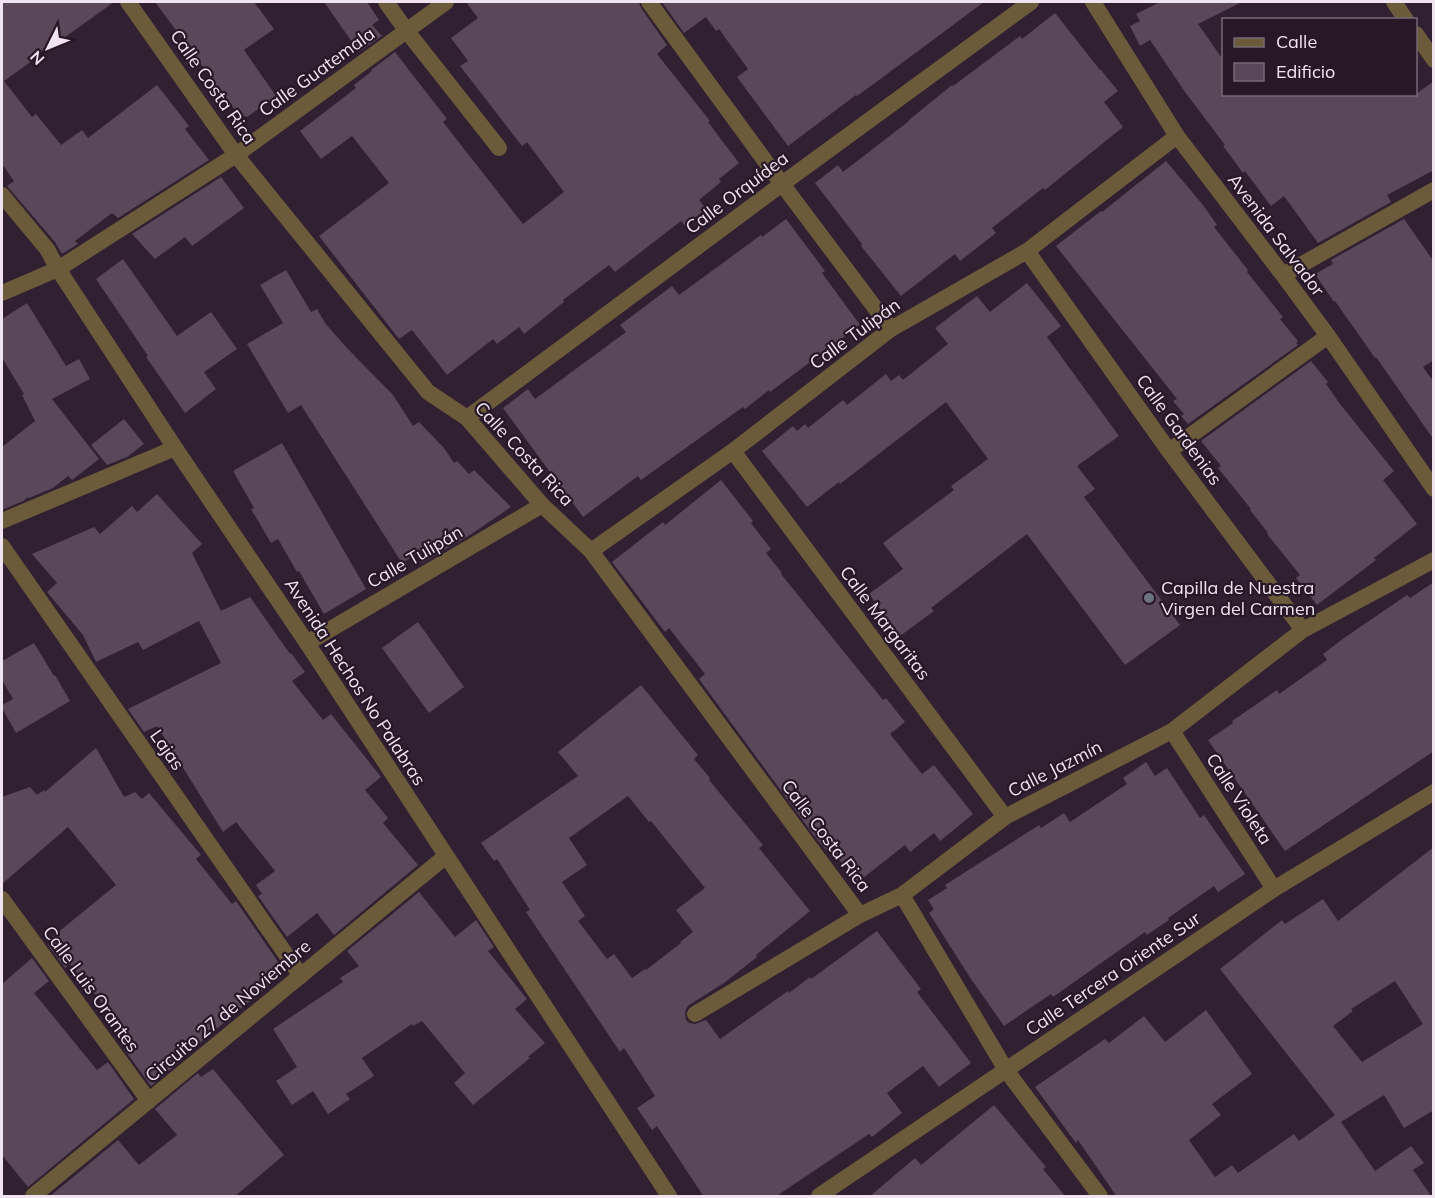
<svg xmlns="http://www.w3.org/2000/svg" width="1435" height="1198" font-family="Mulish,sans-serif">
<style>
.building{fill:#5a4759;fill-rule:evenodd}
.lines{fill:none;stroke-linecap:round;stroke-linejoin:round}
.minor{stroke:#6b5b3a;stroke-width:16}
.tertiary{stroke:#6b5b3a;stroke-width:16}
.worship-dot{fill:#6b7280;stroke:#271727;stroke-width:2}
.labels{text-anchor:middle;stroke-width:4.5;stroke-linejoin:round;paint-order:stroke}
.street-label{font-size:18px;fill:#efe4ef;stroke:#271727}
.poi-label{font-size:18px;fill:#efe4ef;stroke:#271727;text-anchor:start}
</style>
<rect width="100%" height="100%" fill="#312031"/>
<path class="building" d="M2,2H114L4,81L32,117L36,114L61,145L82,130L88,138L157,85L189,126L185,129L209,160L118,218L112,213L75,241L78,244L62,254L55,242L7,186L14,181L2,164Z
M155,2H254L274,29L244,50L276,96L247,117L238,114Z
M324,2H367L379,20L372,25L382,36L359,52Z
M466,2H639L641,8L667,45L657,54L710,121L708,122L739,163L719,179L721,182L699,200L706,209L685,226L681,221L615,272L609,265L563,300L564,302L524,334L519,327L497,344L493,339L447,375L412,330L399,339L319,236L389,183L352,136L321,159L300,131L356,88L354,85L372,71L371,70L395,52L447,119L443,122L523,224L564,192L527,142L522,146L460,66L468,61L451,38L478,18Z
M662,2H984L879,80L857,96L856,95L788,146L737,77L748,69L719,29L716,31L706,17L684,33Z
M1160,2H1242L1198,24L1224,61V94H1416L1434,81V170L1387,195L1391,202L1318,243L1284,196L1271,206L1245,171L1243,173L1223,146L1225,145L1185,92L1150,40L1140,46L1130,26L1140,21L1136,14Z
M1055,13L1100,70H1101L1118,91L1104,102L1123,127L1045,190L1043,188L992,228L996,233L960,261L955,254L901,296L861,246L862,244L815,183L838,165L843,172L909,121V120L952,85L953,86L1020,36L1022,39Z
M1166,161L1203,205L1217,225L1214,227L1248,270L1247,272L1283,317L1280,319L1298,341L1296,343L1298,345L1188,424L1181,416L1184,414L1173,401L1177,399L1056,246L1101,211L1102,212Z
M221,177L244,208L192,246L185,237L155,259L132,234Z
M786,219L825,271L822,273L860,325L837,342L839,344L819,359L817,357L770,392L769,390L745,409L743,407L641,480L638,476L583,517L503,408L528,389L535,399L626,332L620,325L672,286L679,295L761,235L762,237Z
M1404,219L1434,262V360L1423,367L1434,382V440L1376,357L1375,358L1335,301L1334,302L1315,274L1333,264L1331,260Z
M123,259L177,336L211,312L237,349L204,372L216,389L185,413L146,357L148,356L96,279Z
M286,270L311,312L317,309L325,323L346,347L393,395L413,426L419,422L444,448L454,463L457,461L469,474L474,470L511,507L470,535L422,563L416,554L402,563L301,405L288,413L247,344L283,323L260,285Z
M1027,283L1061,326L1047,337L1119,436L1077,466L1095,489L1084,497L1180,625L1125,665L1027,534L931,608L934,611L900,636L869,594L903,569L883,543L954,490L951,486L988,459L946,402L840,484L839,482L807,507L762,451L793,426L797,431L805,424L808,428L843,400L847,405L886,374L891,381L899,375L903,380L948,344L935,328L977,296L990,312Z
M27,303L66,366L79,359L90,379L52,399L99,459L72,480L68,476L53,488L29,498L28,497L23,501L2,510V447L35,421L22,395L24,394L2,358V319Z
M1311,361L1328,382L1326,384L1340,404L1394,471L1383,480L1417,524L1374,558L1376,560L1317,605L1296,578L1300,575L1267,534L1268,533L1250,510L1251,509L1218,468L1221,466L1201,441Z
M124,419L144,444L127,457L107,465L91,445Z
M282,443L366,589L324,614L299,571L297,572L278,539L271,543L251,509L254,508L233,471Z
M721,480L753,521L751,523L771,549L766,553L782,573L781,574L883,700L886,698L905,722L890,734L922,774L934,765L973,814L940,841L934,833L910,852L905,845L858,882L830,849L827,851L812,833L699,679L705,674L669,628L665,632L612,562L663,522L665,525Z
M157,494L202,544L192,553L221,611L250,597L290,654L291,653L305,672L292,681L323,720L331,714L381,777L365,790L388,818L383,823L418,865L334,935L317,913L287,937L258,896L262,894L256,885L275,871L236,822L223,832L157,726L144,732L128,709L221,663L199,621L143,650L138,642L96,662L83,635L47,592L57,583L32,554L94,527L100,534L132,506L137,512Z
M1434,582V751L1285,851L1208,740L1233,723L1232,721L1277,690L1279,694L1327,660L1323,654L1344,638L1407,595L1410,598Z
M418,622L464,687L429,713L382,648Z
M34,643L54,676L55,675L70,701L16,733L2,708V705L13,699L2,680V661Z
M641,685L698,755L694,759L710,778L709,780L763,845L759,848L810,911L756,955L757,957L724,983L689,1005L686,1009L685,1014L686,1020L689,1023L695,1024L706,1020L720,1039L788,991L789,993L810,977L811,979L877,931L921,989L917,992L971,1063L939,1087L923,1066L887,1093L902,1113L872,1137L869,1134L775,1197H704L657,1126L652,1130L637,1108L655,1096L624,1048L620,1052L526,912L530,910L497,859L494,861L481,843L578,776L558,752ZM628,796L649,822L651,821L705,888L676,910L693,932L680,942L681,943L646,970L645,969L632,978L614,954L607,959L578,921L585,916L562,882L587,865L569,838Z
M96,748L124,797L135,792L142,799L149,793L201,855L196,859L232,904L236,901L285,972L185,1055L186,1056L151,1086L124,1049L134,1041L70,964L65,968L48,945L53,941L51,938L116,885L68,827L2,884V797L30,787L37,795L44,790L45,792Z
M1146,762L1155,776L1167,768L1200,818L1204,815L1245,874L1218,892L1214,886L1168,918L1169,920L1147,935L1145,932L1053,997L1051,994L1004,1026L971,979L929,913L934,909L928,900L947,888L945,885L1039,825L1041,828L1064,813L1070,822L1127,784L1123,778Z
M1434,847V1110L1404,1128L1384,1095L1341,1122L1375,1171L1411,1146L1424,1163L1413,1170L1432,1197H1117L1078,1140L1076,1143L1035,1087L1105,1039L1109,1043L1144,1016L1165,1042L1206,1010L1252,1074L1212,1104L1221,1115L1189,1140L1215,1177L1232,1165L1238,1173L1294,1134L1299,1141L1335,1115L1220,969L1282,920L1285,924L1323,899L1338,921ZM1395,981L1423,1024L1362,1062L1333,1026L1353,1011L1351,1009Z
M419,892L455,937L476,920L494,947L488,951L527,999L515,1009L545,1043L528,1057L530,1058L473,1105L454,1083L465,1073L422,1021L413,1026L412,1024L362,1058L374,1076L346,1094L350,1099L328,1114L313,1091L292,1105L276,1081L297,1067L273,1029L343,982L340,978L359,966L347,951Z
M32,958L49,981L34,993L97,1070L108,1062L134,1099L28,1187L2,1155V984Z
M213,1069L284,1155L234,1197H49L118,1140L139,1165L177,1135L155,1109L198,1073L201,1077Z
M994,1105L1046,1167L1043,1169L1066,1197H869L915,1158L921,1165Z"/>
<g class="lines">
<path class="minor" d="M128,2L236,155L428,392L467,418L542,505L591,551L860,915
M386,2L406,30L499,148
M649,2L782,184L891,329
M1093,2L1177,136L1283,275L1328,336L1434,489
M1394,2L1406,20
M1416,34L1434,60
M1027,251L1169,451L1303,630
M58,269L236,155L446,2
M1283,275L1434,190
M467,418L782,184L1031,2
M733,451L1005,817
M1169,451L1328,336
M2,521L175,448
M2,546L301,976
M591,551L733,451L891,329L1027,251L1177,136
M307,643L542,505
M1172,731L1274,889
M902,895L1006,1070L1100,1196
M2,899L149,1101
M695,1014L860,915L902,895L1005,817L1172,731L1303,630L1434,560
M33,1196L446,856"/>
<path class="tertiary" d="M2,195L47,249L58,269L175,448L307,643L669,1196
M2,293L58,269
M819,1196L1274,889L1434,792"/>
</g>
<circle class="worship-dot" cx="1149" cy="598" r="6"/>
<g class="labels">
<g class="street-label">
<text transform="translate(317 72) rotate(-36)" y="6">Calle Guatemala</text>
<text transform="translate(213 87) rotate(55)" y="6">Calle Costa Rica</text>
<text transform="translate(737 193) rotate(-37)" y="6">Calle Orquídea</text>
<text transform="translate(1276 235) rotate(53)" y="6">Avenida Salvador</text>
<text transform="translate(855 334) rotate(-36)" y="6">Calle Tulipán</text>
<text transform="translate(1179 430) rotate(54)" y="6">Calle Gardenias</text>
<text transform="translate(524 454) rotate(47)" y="6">Calle Costa Rica</text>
<text transform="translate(415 557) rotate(-30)" y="6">Calle Tulipán</text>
<text transform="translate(885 623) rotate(53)" y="6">Calle Margaritas</text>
<text transform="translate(355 682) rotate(57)" y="6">Avenida Hechos No Palabras</text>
<text transform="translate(167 750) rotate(55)" y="6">Lajas</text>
<text transform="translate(1055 769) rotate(-27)" y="6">Calle Jazmín</text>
<text transform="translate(1239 799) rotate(57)" y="6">Calle Violeta</text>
<text transform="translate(826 836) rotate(53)" y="6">Calle Costa Rica</text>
<text transform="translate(1113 974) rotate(-34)" y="6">Calle Tercera Oriente Sur</text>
<text transform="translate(91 989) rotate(54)" y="6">Calle Luis Orantes</text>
<text transform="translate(228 1011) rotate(-40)" y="6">Circuito 27 de Noviembre</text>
</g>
<g class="poi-label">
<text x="1161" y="594">Capilla de Nuestra<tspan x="1161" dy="21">Virgen del Carmen</tspan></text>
</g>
</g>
<rect width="1435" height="1198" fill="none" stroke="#efe4ef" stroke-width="6"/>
<rect x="1222" y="18" width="195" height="78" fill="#271727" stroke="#776977" stroke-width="1.5"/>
<rect x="1234" y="38" width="30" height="9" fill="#6b5b3a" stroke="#776977" stroke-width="1.5"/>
<text x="1276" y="48" font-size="18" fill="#efe4ef">Calle</text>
<rect x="1234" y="63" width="30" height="18" fill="#5a4759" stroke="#776977" stroke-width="1.5"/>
<text x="1276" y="78" font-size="18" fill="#efe4ef">Edificio</text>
<g transform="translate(48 48) rotate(227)" stroke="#271727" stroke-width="4.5" paint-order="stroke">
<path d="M0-4.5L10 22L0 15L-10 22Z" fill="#efe4ef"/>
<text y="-9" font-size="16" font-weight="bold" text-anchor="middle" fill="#efe4ef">N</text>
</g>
</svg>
